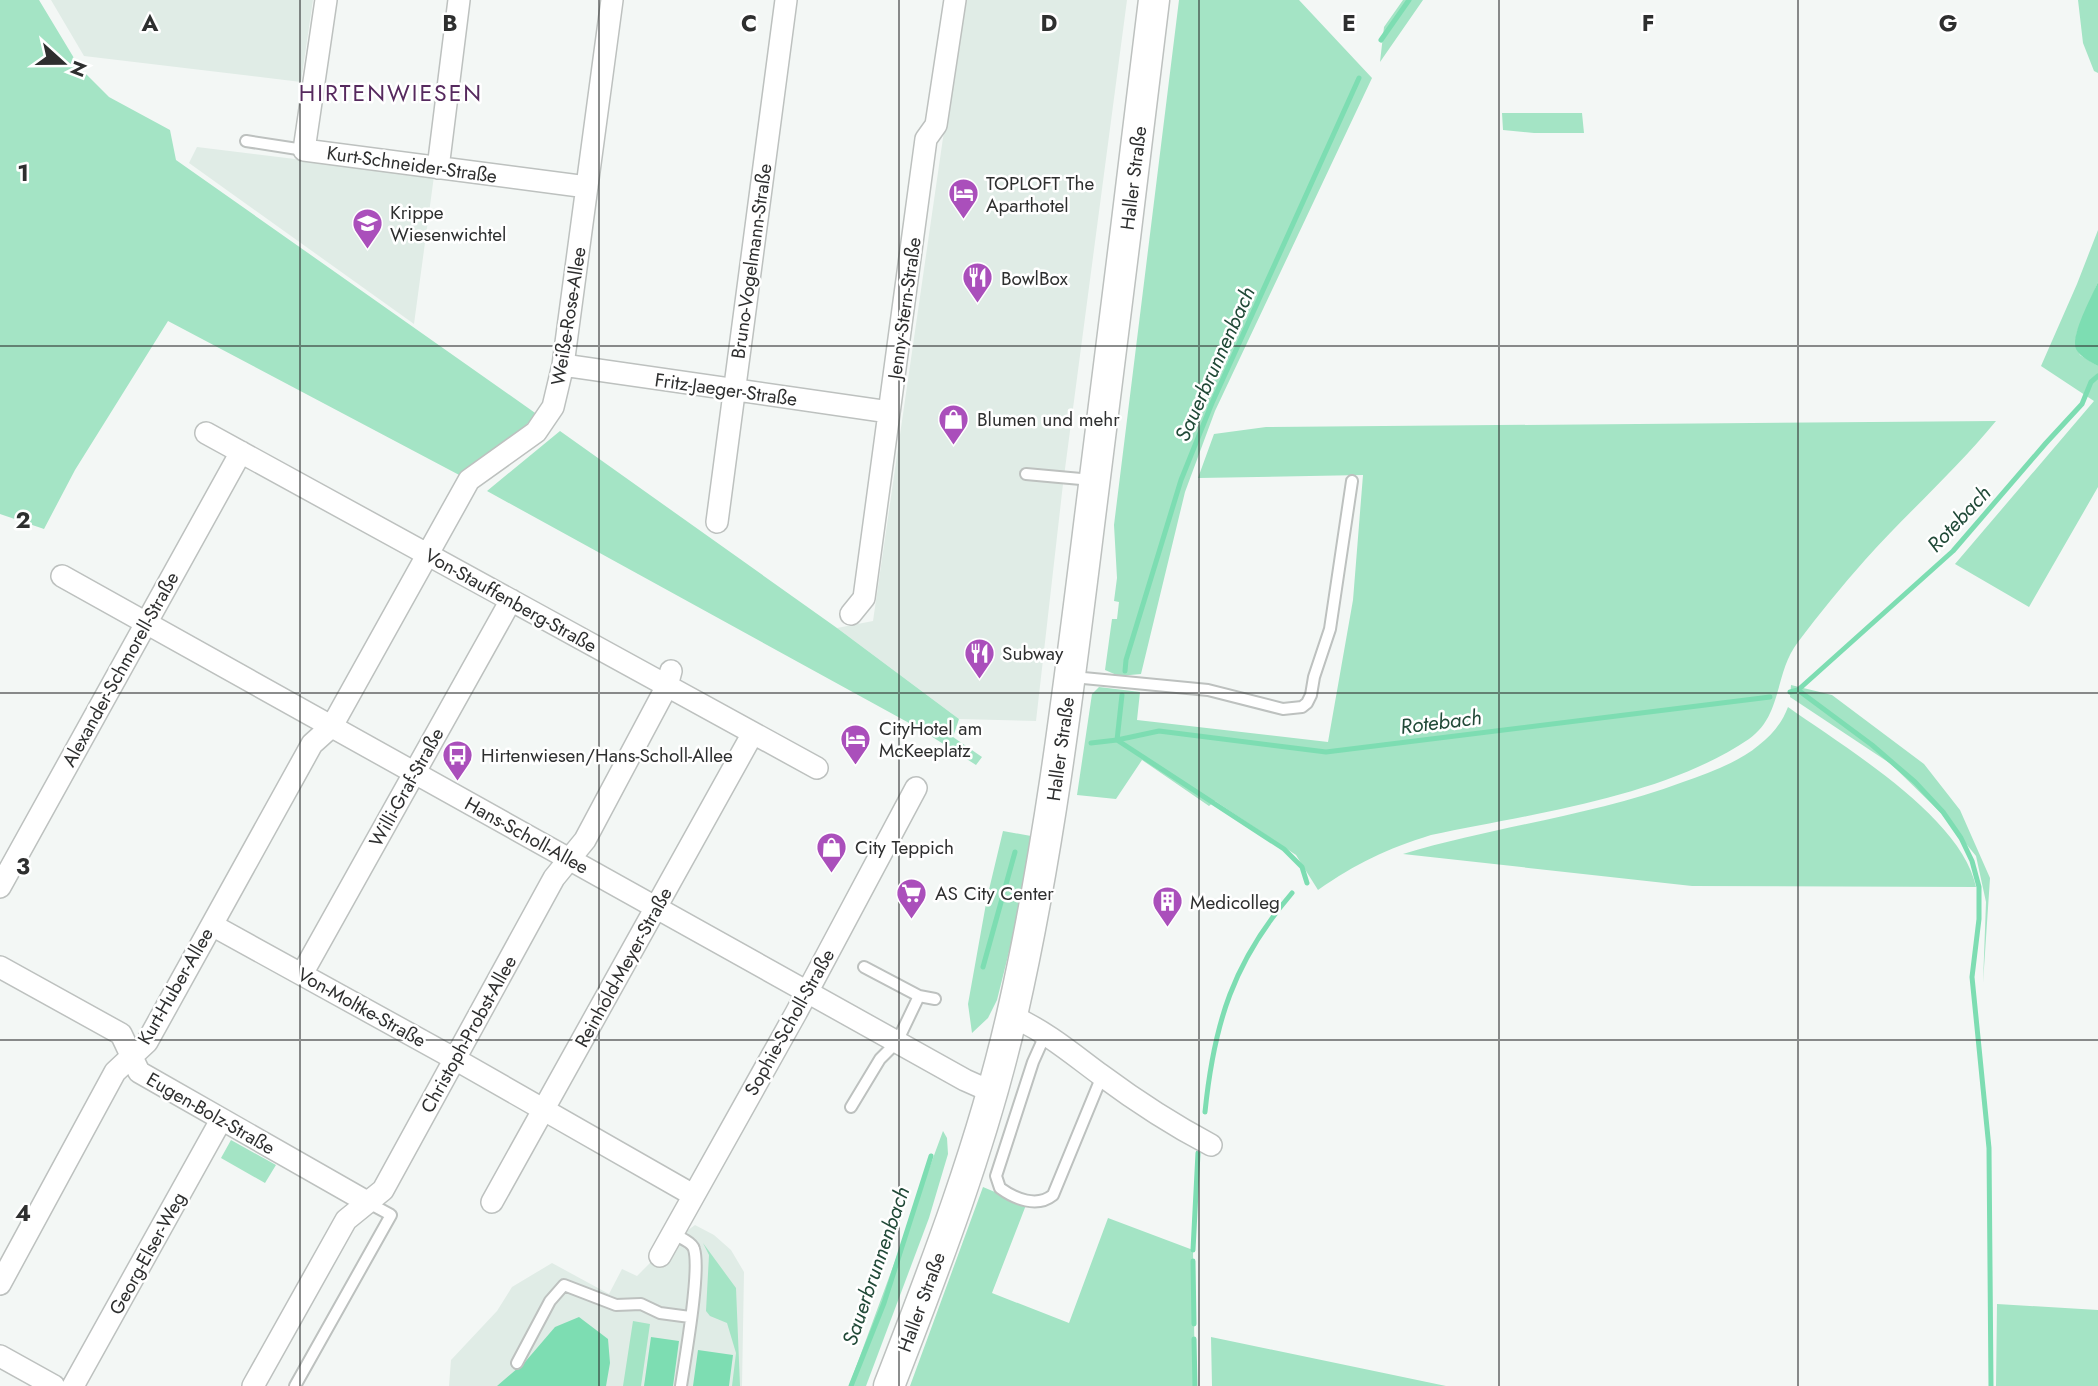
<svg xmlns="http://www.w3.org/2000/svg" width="2098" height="1386" font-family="Jost,sans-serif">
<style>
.built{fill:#e0ece6}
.green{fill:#a4e4c5}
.water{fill:#7dddb2}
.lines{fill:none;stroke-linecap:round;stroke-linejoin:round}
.stream{stroke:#7dddb2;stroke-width:5}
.service-casing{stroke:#bdc1bf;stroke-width:14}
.minor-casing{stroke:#bdc1bf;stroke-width:24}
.secondary-casing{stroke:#bdc1bf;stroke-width:33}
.service{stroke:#fff;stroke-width:10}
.minor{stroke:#fff;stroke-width:21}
.secondary{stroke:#fff;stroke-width:30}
.grid{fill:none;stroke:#2e2f2f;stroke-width:2;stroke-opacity:0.55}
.labels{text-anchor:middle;stroke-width:5;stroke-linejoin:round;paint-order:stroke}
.street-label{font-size:19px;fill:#2e2f2f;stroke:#fff}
.poi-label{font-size:19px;fill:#2e2f2f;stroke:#fff;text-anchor:start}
.water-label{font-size:21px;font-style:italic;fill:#204937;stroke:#fff}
.quarter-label{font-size:23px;letter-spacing:2px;fill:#562a5e;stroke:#fff}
.grid-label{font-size:23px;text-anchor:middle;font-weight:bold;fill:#2e2f2f;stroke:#fff;stroke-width:5;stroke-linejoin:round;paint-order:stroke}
</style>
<rect width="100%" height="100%" fill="#f3f7f5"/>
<path class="built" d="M51,0H313L301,82L84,56Z
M963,0H1127L1063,484L1036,721L959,719L837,628L873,621Z
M197,147L434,176L414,324L189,163Z
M695,1225L714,1235L731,1250L744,1272L742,1386H449L451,1360L497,1311L512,1287L552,1263L609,1294L622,1269L637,1276L669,1244Z"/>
<path class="green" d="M0,0H39L80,68L109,97L170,130L176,160L538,415L463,477L168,321L75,470L44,529L0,514Z
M1179,0H1299L1372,78L1215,411L1185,492L1141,674L1119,676L1105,670L1112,619H1117L1119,602L1114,601L1117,578L1114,525Z
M1403,0H1423L1380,62L1384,27Z
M2078,0H2098V73L2094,71L2083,43Z
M1502,113H1582L1584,133H1534L1503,130Z
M2098,230V282L2077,332L2075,343L2080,355L2098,366V487L2029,607L1955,564L2094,401L2041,366L2077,284Z
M1996,421C1956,470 1907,513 1865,560C1842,586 1819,614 1798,642C1774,673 1783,715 1749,739C1664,797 1531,814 1431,835C1386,849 1357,863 1318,890L1296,855L1215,801L1209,806L1142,760L1116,799L1077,795L1092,694L1099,687L1140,692L1137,720L1328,742L1353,600L1363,475L1198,478L1214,434L1266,427Z
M560,431L837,628L959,719L953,737L982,757L976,765L920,729L487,491Z
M1791,685L1832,695L1924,764L1960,810L1990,878L1983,983L1986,902L1976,856L1941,813L1891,764L1790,697Z
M1788,707C1844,747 1962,817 1976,887L1692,886L1403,854C1496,826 1592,816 1683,782C1708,773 1738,763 1759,745C1772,735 1782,723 1788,707Z
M1003,831L1031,836L1015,928L997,1000L988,1018L972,1033L968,1004L987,898Z
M943,1131L947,1138L948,1154L929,1218L866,1386H849Z
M231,1140L276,1165L265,1183L221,1158Z
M983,1187L1026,1205L992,1293L1069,1323L1108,1218L1193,1250L1195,1386H910Z
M703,1243L736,1288L740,1386H732L736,1353L727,1323L710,1316L706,1311L709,1255Z
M1997,1304L2098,1310V1386H1996Z
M633,1321L650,1324L641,1386H623Z
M1211,1337L1446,1386H1212Z"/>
<path class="water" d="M2098,282V366C2091,362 2080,357 2076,349C2070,336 2092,296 2098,282Z
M579,1317L608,1339L610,1363L606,1386H497L525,1362L555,1327Z
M651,1337L679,1341L673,1386H644Z
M698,1350L733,1355L729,1386H693Z"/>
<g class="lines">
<path class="stream" d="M1381,40L1409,0
M1125,671L1126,660L1181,480L1212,403L1359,78
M1798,690L1872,745L1915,782L1943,812L1961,838L1972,861L1979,887V919L1972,977L1989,1148L1991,1386
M1790,692L1798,690L1953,551L2046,443L2082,404L2091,382L2098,376
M1117,740L1284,849L1302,867L1307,883
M1117,740L1122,695
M1091,743L1117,740L1159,731L1326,752L1770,697
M983,967L1015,852
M1205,1112C1214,1023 1233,962 1292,893
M1193,1250L1198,1153
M1193,1261L1194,1324
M1194,1339L1195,1386
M851,1386L884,1303L931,1156"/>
<defs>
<path id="service" d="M246,141L304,150
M1026,474L1092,480
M1073,677L1208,690L1283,709L1302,707L1307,703L1311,695L1314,677L1330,629L1352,481
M919,996L935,999
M1046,1033L1033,1062L996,1176L1000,1188C1015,1199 1037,1208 1053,1195L1102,1076
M851,1107L880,1059L897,1042L919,996L864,967
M672,1234C679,1237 692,1242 694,1249C701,1271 685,1359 681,1386
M517,1363L550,1301L564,1285L616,1305L641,1304L660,1313L690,1317
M295,1386L391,1215L367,1202"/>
<path id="minor" d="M326,0L304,150L587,187
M438,168L459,0
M563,365L889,412
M206,433L817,768
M717,522L786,0
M62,576L965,1080L992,1092
M851,614L864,598L926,139L936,125L955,0
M0,887L241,452
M212,925L455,1059L693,1195
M0,967L121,1034L139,1072L367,1202
M302,974L511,600
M1012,1016C1048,1033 1070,1052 1101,1075C1136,1101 1173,1125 1211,1145
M492,1202L753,733
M660,1256L796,1013L916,788
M0,1284L115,1072L147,1042L312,744L332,726L469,480L536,432L553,407L563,365L612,0
M0,1356L54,1386
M73,1386L221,1120
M253,1386L346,1220L383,1190L554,878L585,840L667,686L671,671"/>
<path id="secondary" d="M889,1386C936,1265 983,1142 1012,1015C1050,848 1070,678 1091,509C1112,339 1134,170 1154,0"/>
</defs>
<use href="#service" class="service-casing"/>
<use href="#minor" class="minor-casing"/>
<use href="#secondary" class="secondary-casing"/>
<use href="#service" class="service"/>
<use href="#minor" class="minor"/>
<use href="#secondary" class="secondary"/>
</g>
<path class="grid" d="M300,0V1386M599,0V1386M899,0V1386M1199,0V1386M1499,0V1386M1798,0V1386M0,346H2098M0,693H2098M0,1040H2098"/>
<defs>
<symbol id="hotel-pin" viewBox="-11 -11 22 30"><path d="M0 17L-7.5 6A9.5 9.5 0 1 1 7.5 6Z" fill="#aa4fbb" stroke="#fff"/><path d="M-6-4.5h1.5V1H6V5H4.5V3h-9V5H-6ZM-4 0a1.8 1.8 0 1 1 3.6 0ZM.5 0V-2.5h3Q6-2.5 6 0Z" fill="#fff"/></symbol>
<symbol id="school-pin" viewBox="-11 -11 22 30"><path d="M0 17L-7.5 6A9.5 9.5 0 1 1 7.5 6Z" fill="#aa4fbb" stroke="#fff"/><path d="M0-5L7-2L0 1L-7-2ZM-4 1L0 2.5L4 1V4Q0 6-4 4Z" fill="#fff"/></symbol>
<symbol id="restaurant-pin" viewBox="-11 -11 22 30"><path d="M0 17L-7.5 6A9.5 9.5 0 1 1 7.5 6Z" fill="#aa4fbb" stroke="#fff"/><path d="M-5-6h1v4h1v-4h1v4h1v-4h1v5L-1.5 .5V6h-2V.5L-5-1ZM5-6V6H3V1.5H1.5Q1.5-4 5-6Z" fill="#fff"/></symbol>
<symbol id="shop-pin" viewBox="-11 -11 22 30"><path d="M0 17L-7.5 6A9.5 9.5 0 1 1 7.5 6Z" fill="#aa4fbb" stroke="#fff"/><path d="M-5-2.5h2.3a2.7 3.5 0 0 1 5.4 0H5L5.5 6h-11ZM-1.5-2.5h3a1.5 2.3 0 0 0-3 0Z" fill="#fff"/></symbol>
<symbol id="bus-pin" viewBox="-11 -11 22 30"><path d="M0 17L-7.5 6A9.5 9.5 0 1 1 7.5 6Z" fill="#aa4fbb" stroke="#fff"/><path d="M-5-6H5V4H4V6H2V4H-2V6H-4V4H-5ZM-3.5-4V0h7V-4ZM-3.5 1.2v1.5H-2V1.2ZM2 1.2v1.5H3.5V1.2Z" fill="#fff"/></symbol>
<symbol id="supermarket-pin" viewBox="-11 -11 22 30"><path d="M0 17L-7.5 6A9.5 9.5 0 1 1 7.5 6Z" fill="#aa4fbb" stroke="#fff"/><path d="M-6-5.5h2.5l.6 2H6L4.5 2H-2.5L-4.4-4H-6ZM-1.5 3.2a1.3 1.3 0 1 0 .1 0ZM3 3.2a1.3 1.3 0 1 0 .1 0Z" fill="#fff"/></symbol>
<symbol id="building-pin" viewBox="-11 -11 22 30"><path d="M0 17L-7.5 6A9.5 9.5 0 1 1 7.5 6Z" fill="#aa4fbb" stroke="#fff"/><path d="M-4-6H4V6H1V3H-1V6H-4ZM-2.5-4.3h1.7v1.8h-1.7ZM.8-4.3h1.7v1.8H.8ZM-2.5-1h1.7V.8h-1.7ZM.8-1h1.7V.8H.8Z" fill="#fff"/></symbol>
</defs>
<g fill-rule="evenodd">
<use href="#hotel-pin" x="946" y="176" width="35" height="47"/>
<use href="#school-pin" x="350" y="206" width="35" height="47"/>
<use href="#restaurant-pin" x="960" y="260" width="35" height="47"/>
<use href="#shop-pin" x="936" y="402" width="35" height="47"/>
<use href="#restaurant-pin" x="962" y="636" width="35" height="47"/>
<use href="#hotel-pin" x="838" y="722" width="35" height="47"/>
<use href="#bus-pin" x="440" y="738" width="35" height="47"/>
<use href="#shop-pin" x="814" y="830" width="35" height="47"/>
<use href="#supermarket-pin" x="894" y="876" width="35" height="47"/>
<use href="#building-pin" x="1150" y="884" width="35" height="47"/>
</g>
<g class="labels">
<g class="street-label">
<text transform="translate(412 164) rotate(8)" y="7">Kurt-Schneider-Straße</text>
<text transform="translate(1133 178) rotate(-83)" y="7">Haller Straße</text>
<text transform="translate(751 261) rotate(-82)" y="7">Bruno-Vogelmann-Straße</text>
<text transform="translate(904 308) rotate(-82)" y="7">Jenny-Stern-Straße</text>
<text transform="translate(568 316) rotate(-81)" y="7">Weiße-Rose-Allee</text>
<text transform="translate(726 389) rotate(8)" y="7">Fritz-Jaeger-Straße</text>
<text transform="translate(511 600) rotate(29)" y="7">Von-Stauffenberg-Straße</text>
<text transform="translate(120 669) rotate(-61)" y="7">Alexander-Schmorell-Straße</text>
<text transform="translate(1060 749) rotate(-82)" y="7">Haller Straße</text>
<text transform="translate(406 787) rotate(-61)" y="7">Willi-Graf-Straße</text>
<text transform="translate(527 835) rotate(29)" y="7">Hans-Scholl-Allee</text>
<text transform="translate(623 967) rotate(-61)" y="7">Reinhold-Meyer-Straße</text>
<text transform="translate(175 986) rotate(-60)" y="7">Kurt-Huber-Allee</text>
<text transform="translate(362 1007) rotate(29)" y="7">Von-Moltke-Straße</text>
<text transform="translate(789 1022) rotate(-61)" y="7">Sophie-Scholl-Straße</text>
<text transform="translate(468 1034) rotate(-61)" y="7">Christoph-Probst-Allee</text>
<text transform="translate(211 1113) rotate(30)" y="7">Eugen-Bolz-Straße</text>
<text transform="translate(147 1253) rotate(-61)" y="7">Georg-Elser-Weg</text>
<text transform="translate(921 1302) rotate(-70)" y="7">Haller Straße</text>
</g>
<g class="poi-label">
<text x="986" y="190">TOPLOFT The<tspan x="986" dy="22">Aparthotel</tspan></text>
<text x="390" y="219">Krippe<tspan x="390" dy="22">Wiesenwichtel</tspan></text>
<text x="1001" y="285">BowlBox</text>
<text x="977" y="426">Blumen und mehr</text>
<text x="1002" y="660">Subway</text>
<text x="879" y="735">CityHotel am<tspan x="879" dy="22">McKeeplatz</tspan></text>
<text x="481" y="762">Hirtenwiesen/Hans-Scholl-Allee</text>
<text x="855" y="854">City Teppich</text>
<text x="935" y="900">AS City Center</text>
<text x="1190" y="909">Medicolleg</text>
</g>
<g class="water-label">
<text transform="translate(1215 364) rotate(-66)" y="7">Sauerbrunnenbach</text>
<text transform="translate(1959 519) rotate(-47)" y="7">Rotebach</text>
<text transform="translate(1441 722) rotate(-7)" y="7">Rotebach</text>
<text transform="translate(876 1266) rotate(-71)" y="7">Sauerbrunnenbach</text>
</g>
<g class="quarter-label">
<text x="391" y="101">HIRTENWIESEN</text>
</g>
</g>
<g class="grid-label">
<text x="150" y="31">A</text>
<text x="450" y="31">B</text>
<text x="749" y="31">C</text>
<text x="1049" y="31">D</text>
<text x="1349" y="31">E</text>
<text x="1648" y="31">F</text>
<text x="1948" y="31">G</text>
<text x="23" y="181">1</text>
<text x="23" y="528">2</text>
<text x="23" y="874">3</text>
<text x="23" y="1221">4</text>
</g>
<g transform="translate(63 63) rotate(111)" stroke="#ffffff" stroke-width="5" paint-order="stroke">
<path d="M0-5L12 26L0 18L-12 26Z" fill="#2e2f2f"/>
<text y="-10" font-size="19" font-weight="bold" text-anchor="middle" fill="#2e2f2f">N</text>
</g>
</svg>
